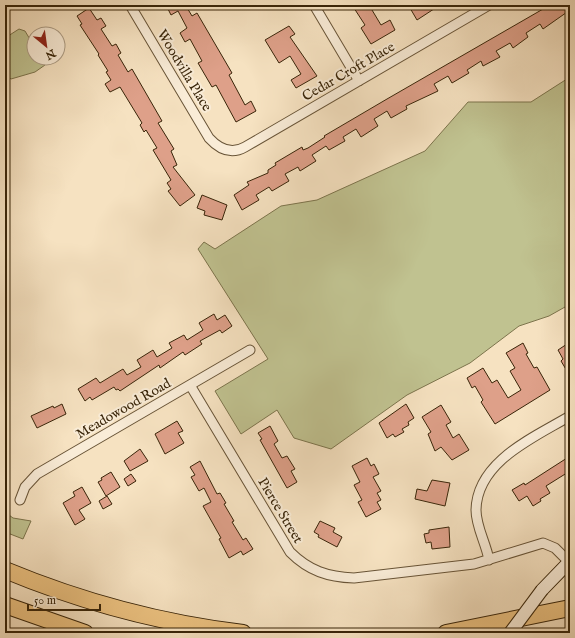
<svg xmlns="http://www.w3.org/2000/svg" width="575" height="638" font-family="'IM FELL English',serif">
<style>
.green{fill:#c0c290;stroke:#7c744c}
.building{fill:#dea089;stroke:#392509}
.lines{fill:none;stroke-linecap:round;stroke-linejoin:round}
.minor-casing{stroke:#685437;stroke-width:11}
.secondary-casing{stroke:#392509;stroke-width:14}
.motorway-casing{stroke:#392509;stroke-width:18}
.minor{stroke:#f9ecd7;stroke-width:9}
.secondary{stroke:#f9ecd7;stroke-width:12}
.motorway{stroke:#ebc180;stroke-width:16}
.secondary-bridge-casing{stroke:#392509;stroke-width:14;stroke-linecap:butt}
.secondary-bridge{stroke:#f9ecd7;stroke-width:12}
.labels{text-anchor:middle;stroke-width:4;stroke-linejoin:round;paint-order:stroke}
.street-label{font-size:14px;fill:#392509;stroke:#f9ecd7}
</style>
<rect width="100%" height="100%" fill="#f6e2c1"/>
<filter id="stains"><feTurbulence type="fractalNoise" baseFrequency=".005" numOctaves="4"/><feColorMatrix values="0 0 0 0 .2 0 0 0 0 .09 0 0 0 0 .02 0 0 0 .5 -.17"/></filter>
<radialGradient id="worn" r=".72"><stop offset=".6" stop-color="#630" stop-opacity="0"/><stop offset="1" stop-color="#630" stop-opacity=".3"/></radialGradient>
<path class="green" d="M19,29L25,31L34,46V58H41L45,65L35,72L11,79L5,75V38Z
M570,77V315L565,307L549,316L519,326L470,363L407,395L331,449L294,438L277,410L241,434L215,391L268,359L198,249L204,242L215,249L281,206L317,200L425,151L468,102H531Z
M5,512L13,518L31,521L23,539L5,532Z"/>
<path class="building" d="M166,5H189L186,6L192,16L197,13L232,73L229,75L245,105L251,101L256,111L236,122L216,85L212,87L198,63L202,61L190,39L185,42L180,33L187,28L178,11L171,15Z
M352,5H369L381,25L390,20L395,30L371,44L361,28L365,25Z
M416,5H440L417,20L410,8Z
M550,5H570V10L543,29L540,24L526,33L528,37L513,48L510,43L496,51L500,57L483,66L481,61L467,70L469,73L452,83L448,76L434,84L438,91L406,106L407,109L391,118L387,111L374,119L378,126L361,137L356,129L343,137L345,141L329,150L326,146L312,155L316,161L300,171L298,167L285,174L289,181L272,191L269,187L256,195L259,200L242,210L234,195L249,185L247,182L268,173V170L276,165L275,163L302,147L303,150L308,148L325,137L324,136L387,99Z
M89,8L97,20L101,18L106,26L101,29L112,46L116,44L121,53L118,55L128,72L132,69L162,121L158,123L174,149L171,151L177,165L173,167L195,195L180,206L168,191L171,189L167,183L171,180L153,150L157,148L146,130L144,132L140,125L142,123L120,87L110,92L105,84L111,80L106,72L108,71L98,55L99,54L80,25L82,24L77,16Z
M289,26L295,34L290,37L317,76L296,88L291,80L301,74L290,56L279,63L265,40Z
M202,195L227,205L222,220L204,215L205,211L197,208Z
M214,314L217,320L225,315L232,326L222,333L220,330L200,341L202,344L185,355L183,352L160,368L159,365L120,391L118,389L116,390L114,387L92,400L90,397L85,401L78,389L96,378L100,383L123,369L127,375L141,367L137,360L153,350L157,357L172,348L169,343L184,335L187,340L203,330L199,323Z
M523,343L528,353L526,354L534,368L537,367L550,390L495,424L481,402L483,400L475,386L472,388L467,378L483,368L492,383L497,380L508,398L521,390L510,371L515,368L506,353Z
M567,344L570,349V376L561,361L563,359L558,350Z
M62,404L66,414L37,428L31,416L53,406L54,408Z
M406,404L414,418L408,422L409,425L402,429L404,432L395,437L393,434L387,438L379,423Z
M441,405L451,422L446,425L453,438L459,434L469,450L452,460L441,447L435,451L428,434L431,432L422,417Z
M177,421L183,431L178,433L184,443L165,454L155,434Z
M270,426L278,441L274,444L282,458L287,456L295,469L291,471L297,482L287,488L260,440L262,439L258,433Z
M140,449L148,461L130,471L124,461Z
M367,458L371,466L374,464L379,474L373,477L381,491L377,493L381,500L377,502L381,509L366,517L358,502L362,500L354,485L360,482L352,466Z
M567,458L570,463V471L546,486L550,493L540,499L541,501L533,506L527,496L519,501L512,490L524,483L525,485Z
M200,461L217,494L220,493L226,503L224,504L234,521L232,522L243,540L246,538L253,549L243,555L241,551L229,558L219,539L221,538L203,506L211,502L204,488L199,491L191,477L195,475L190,467Z
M111,472L120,487L106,496L98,482L102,480L101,478Z
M131,474L136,481L128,486L124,479Z
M432,480L450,483L445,506L415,499L417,489L427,491Z
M82,487L91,503L79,510L85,519L75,525L63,503L75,496L73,492Z
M107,496L112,504L103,509L99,501Z
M320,521L335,528L333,532L342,537L337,547L318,537L319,535L314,532Z
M449,527L450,547L432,549L431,542L426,543L424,534L429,533V530Z"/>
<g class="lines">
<defs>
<path id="minor" d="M130,5L209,138C219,149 231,155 245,147L489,5
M314,5L359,81
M190,385L290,552C309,571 328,577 354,578L474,564L543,543L555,548L569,562
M20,500L25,487L37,474L250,350
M489,560C486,543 476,527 476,510C477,461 535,437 570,416"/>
<path id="secondary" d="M542,590L570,561"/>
<path id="motorway" d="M5,570C82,602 160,623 243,633
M5,605L85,633
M446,633L570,608"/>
</defs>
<use href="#minor" class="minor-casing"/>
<use href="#secondary" class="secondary-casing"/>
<use href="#motorway" class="motorway-casing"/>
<use href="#minor" class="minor"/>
<use href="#secondary" class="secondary"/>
<use href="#motorway" class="motorway"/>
<defs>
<path id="secondary-bridge" d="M510,633L542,590"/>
</defs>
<use href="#secondary-bridge" class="secondary-bridge-casing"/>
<use href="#secondary-bridge" class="secondary-bridge"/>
</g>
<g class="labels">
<g class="street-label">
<text transform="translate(185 70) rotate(59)" y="5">Woodvilla Place</text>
<text transform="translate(348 71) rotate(-30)" y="5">Cedar Croft Place</text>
<text transform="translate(123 408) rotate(-30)" y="5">Meadowood Road</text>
<text transform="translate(281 510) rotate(59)" y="5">Pierce Street</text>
</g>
</g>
<rect width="575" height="638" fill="none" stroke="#f6e2c1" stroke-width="20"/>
<rect x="6" y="6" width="563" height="626" fill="none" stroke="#392509" stroke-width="2"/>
<rect x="10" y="10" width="555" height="618" fill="none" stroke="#392509"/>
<g transform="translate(46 46) rotate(151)"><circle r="19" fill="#f9ecd7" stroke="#ac9c85"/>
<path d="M0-3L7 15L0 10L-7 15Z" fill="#8f2418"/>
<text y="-6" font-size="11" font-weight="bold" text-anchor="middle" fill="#392509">N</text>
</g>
<path d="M28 604v6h72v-6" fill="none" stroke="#392509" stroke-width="2"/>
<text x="34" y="604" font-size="12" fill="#392509" stroke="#f9ecd7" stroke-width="3" paint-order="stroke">50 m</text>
<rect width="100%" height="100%" filter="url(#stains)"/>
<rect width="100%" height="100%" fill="url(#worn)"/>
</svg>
